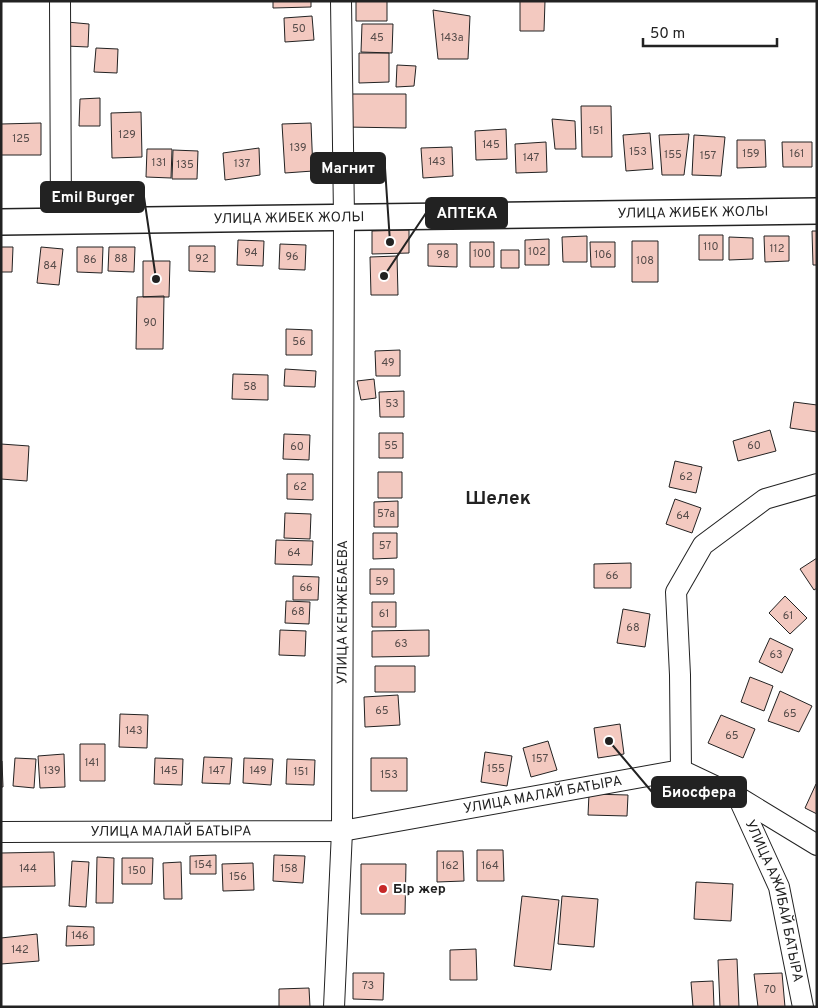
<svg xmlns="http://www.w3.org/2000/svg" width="818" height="1008" font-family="Overpass,sans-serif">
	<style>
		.building { fill: #f3c9c0; stroke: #222 }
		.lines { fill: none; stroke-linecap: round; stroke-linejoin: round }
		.minor-casing { stroke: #222; stroke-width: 22 }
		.major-casing { stroke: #222; stroke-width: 28 }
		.minor { stroke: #fff; stroke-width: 20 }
		.major { stroke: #fff; stroke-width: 25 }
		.poi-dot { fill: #c62828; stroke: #fff; stroke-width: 2 }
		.labels { text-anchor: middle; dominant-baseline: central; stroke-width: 4; stroke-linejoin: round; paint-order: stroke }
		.number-label { font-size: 11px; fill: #564c4a }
		.street-label { font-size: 14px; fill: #222; stroke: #fff }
		.poi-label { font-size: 14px; font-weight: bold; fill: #222; stroke: #fff; text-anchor: start }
		.district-label { font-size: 19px; font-weight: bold; fill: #222; stroke: #fff }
		.leader { fill: none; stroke: #222; stroke-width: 2 }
		.callout-dot { fill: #222; stroke: #fff; stroke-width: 2 }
		.callout { fill: #222; stroke: #222; stroke-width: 2 }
		.callout-label { font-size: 15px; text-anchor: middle; font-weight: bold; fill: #fff }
	</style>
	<rect width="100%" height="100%" fill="#fff"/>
	<path class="building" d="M273 1H311V7L273 8Z
		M356 1H387V21H356Z
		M520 1H545L544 31H520Z
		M433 10 470 16 468 59H438Z
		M312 16 314 40 285 42 284 18Z
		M67 22 89 24 88 47 66 46Z
		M362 24H393L392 53 361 52Z
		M96 48 118 49 117 73 94 72Z
		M359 53H389V82L359 83Z
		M397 65 416 66 414 86 396 87Z
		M346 94H406V128L346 127Z
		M100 98V126H79L80 99Z
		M581 106H611L612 157H582Z
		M141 112 142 157 112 158 111 113Z
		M552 119 575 121 576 149H555Z
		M41 123V155H1V124Z
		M311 123 313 171 285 173 282 124Z
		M506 129 507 159 476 160 475 131Z
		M650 133 653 169 626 171 623 135Z
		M689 134 684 175H662L659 135Z
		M694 135 725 137 721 176 692 175Z
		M737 140H765L766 167 737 168Z
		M546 142 547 172 516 173 515 144Z
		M782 142H812V167H783Z
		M452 147 453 176 423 178 421 148Z
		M259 148 260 175 225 180 223 153Z
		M147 149H172L171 178 146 177Z
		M173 150 198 151 197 179H172Z
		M409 230V253L372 254V231Z
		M812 231H817V265H813Z
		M699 235H723V260H699Z
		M587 236V262H563L562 237Z
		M764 236H789V261L765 262Z
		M729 237 753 238V259L729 260Z
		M549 239V265H525V240Z
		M238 240 264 241 263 266 237 265Z
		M632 241H658V282H632Z
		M470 242H494V267H470Z
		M590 242H615V267H591Z
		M280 244 306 245 305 270 279 269Z
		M428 244H457V267L428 266Z
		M189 246H215V272L189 271Z
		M1 247H13L12 272H1Z
		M41 247 63 249 59 285 37 283Z
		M77 247H103L102 273 77 272Z
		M109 247H135L134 272 108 271Z
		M501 250H519V268H501Z
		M397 256 398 295H371L370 257Z
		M143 261H170L169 297H143Z
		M164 296 163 349H136L137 297Z
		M286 329 312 330V355H286Z
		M400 350V376H376L375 351Z
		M285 369 316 371 315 387 284 386Z
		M233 374 268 375V400L232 399Z
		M374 379 376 398 361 400 357 381Z
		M404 391V417H380L379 392Z
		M794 402 817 405V432L790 428Z
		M770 430 776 451 738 461 733 441Z
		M379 433H403V458H379Z
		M284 434 310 435 309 460 283 459Z
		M1 444 29 446 27 481 1 479Z
		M675 461 702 467 696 493 669 487Z
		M378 472H402V498H378Z
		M287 474H313V500L287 499Z
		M675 499 701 508 692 533 666 524Z
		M398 501V527H374V502Z
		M285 513 311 514 310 539 284 538Z
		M373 533H397V558L373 559Z
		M276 540 313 541 312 565 275 564Z
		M817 558V588L814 590 800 569Z
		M631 563V588H594V564Z
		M370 569H394V594H370Z
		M293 576 319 577 318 600H293Z
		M785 596 807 618 790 634 769 613Z
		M286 601 310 602 309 624 285 623Z
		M372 602H396V627H372Z
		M623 609 650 614 645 647 617 643Z
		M280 630 306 631 305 656 279 655Z
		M429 630V656L372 657V631Z
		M770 638 793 649 782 673 759 662Z
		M375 666H415V692H375Z
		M750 677 773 686 764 711 741 702Z
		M780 691 812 706 799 732 768 721Z
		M398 695 400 725 365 727 364 697Z
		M120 714 148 715 147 748 119 747Z
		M721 715 755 729 743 758 708 743Z
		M620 724 624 754 598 758 594 728Z
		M548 741 557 770 531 777 523 748Z
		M80 744H105V781H80Z
		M485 752 512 756 507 786 481 782Z
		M64 754 65 787 40 788 38 756Z
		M204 757 232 758 230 784 202 783Z
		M15 758 36 759 34 788 13 786Z
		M155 758 183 759 182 785 154 784Z
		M244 758 273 759 271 785 243 783Z
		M371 758H407V791H371Z
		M287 759 315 760 314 785 286 784Z
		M1 761H2L3 787H1Z
		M816 784 817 785V814L805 808Z
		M589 794 628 795 627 816 588 815Z
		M477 850H503L504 881H477Z
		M437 851H463L464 881 437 882Z
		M54 852 55 886 1 887V853Z
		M216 855V874H190V856Z
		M274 855 305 856 303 883 273 881Z
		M97 857 114 858 113 903H96Z
		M122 858H153L152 884H122Z
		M72 861 89 862 86 907 69 906Z
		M181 862 182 899H164L163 863Z
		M253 863 254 890 223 891 222 864Z
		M361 864H406L405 914H361Z
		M696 882 733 884 731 921 694 919Z
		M522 896 559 900 551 970 514 966Z
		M562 896 598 899 594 947 558 944Z
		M67 926 94 927V945L66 946Z
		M37 934 39 961 1 964V938Z
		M476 949 477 980H450V950Z
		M737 959 739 1007H720L718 960Z
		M353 973H384L383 1000 353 999Z
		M782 973 785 1007H758L754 974Z
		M713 981 714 1007H693L691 982Z
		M309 988 310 1007H279V989Z"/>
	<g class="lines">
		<defs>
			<g id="minor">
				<path d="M60 1 61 221"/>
				<path d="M681 770 738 797 817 845"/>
				<path id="s1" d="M738 797 779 887 803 1007"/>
				<path id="s2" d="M1 832 342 831 681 770 680 675 676 592 703 545 765 499 817 484"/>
				<path id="s3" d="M334 1007 342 831 344 217 341 1"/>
			</g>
			<g id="major">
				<path id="s4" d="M1 222 817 211"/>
			</g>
		</defs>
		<use href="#minor" class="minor-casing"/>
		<use href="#major" class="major-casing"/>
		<use href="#minor" class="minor"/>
		<use href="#major" class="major"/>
	</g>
	<circle class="poi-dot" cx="383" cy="889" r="5"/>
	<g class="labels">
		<g class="number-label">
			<text x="299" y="29">50</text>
			<text x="377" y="38">45</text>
			<text x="452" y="38">143а</text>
			<text x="596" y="131">151</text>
			<text x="127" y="135">129</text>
			<text x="21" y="139">125</text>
			<text x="491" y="145">145</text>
			<text x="298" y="148">139</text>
			<text x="638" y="152">153</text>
			<text x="751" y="154">159</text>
			<text x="797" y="154">161</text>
			<text x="673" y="155">155</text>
			<text x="708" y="156">157</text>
			<text x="531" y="158">147</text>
			<text x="437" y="162">143</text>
			<text x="159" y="163">131</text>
			<text x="242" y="164">137</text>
			<text x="185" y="165">135</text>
			<text x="711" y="247">110</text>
			<text x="777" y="249">112</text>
			<text x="537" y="252">102</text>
			<text x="251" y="253">94</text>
			<text x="482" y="254">100</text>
			<text x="443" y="255">98</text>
			<text x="603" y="255">106</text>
			<text x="292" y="257">96</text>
			<text x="121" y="259">88</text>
			<text x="202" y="259">92</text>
			<text x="90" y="260">86</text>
			<text x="645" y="261">108</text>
			<text x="50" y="266">84</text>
			<text x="150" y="323">90</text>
			<text x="299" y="342">56</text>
			<text x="388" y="363">49</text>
			<text x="250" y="387">58</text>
			<text x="392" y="404">53</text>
			<text x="391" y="446">55</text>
			<text x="754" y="446">60</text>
			<text x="297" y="447">60</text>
			<text x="686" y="477">62</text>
			<text x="300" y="487">62</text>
			<text x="386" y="514">57а</text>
			<text x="683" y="516">64</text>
			<text x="385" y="546">57</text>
			<text x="294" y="553">64</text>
			<text x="612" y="576">66</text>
			<text x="382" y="582">59</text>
			<text x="306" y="588">66</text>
			<text x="298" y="612">68</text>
			<text x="384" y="614">61</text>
			<text x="788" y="616">61</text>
			<text x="633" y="628">68</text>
			<text x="401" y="644">63</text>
			<text x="776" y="655">63</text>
			<text x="382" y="711">65</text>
			<text x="790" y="714">65</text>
			<text x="134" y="731">143</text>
			<text x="732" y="736">65</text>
			<text x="540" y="759">157</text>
			<text x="92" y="763">141</text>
			<text x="496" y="769">155</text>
			<text x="52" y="771">139</text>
			<text x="169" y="771">145</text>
			<text x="217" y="771">147</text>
			<text x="258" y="771">149</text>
			<text x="301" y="772">151</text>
			<text x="389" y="775">153</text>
			<text x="203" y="865">154</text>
			<text x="450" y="866">162</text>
			<text x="490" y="866">164</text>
			<text x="28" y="869">144</text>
			<text x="289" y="869">158</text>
			<text x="137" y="871">150</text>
			<text x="238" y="877">156</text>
			<text x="80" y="936">146</text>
			<text x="20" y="950">142</text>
			<text x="368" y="986">73</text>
			<text x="770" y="990">70</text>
		</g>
		<g class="street-label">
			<text stroke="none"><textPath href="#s4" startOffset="692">УЛИЦА ЖИБЕК ЖОЛЫ</textPath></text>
			<text stroke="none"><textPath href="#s4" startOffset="288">УЛИЦА ЖИБЕК ЖОЛЫ</textPath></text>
			<text stroke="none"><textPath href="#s3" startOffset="395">УЛИЦА КЕНЖЕБАЕВА</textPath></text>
			<text stroke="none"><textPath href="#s2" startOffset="545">УЛИЦА МАЛАЙ БАТЫРА</textPath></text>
			<text stroke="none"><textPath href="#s2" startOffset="170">УЛИЦА МАЛАЙ БАТЫРА</textPath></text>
			<text stroke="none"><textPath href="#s1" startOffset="111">УЛИЦА АЖИБАЙ БАТЫРА</textPath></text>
		</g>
		<g class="poi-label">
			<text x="393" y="889">Бір жер</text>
		</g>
		<g class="district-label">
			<text x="498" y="499">Шелек</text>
		</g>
	</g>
	<path class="leader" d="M390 242L385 168M156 279L144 197M384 276L426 213M609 741L652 792"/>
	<g class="callout-dot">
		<circle cx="390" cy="242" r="5"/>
		<circle cx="156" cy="279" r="5"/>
		<circle cx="384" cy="276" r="5"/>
		<circle cx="609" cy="741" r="5"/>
	</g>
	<g class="callout">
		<rect x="311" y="153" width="74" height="30" rx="5"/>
		<rect x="41" y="182" width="103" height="30" rx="5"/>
		<rect x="426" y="198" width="81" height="30" rx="5"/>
		<rect x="652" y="777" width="94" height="30" rx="5"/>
	</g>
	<g class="callout-label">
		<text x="348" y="173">Магнит</text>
		<text x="93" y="202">Emil Burger</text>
		<text x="467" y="218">АПТЕКА</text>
		<text x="699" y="797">Биосфера</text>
	</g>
	<rect width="818" height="1008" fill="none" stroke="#222222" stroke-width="5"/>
	<path d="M643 38v8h134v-8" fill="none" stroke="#222222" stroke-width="2.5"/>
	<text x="650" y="38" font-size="15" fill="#222222" stroke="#ffffff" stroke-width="4" paint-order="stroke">50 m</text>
</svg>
